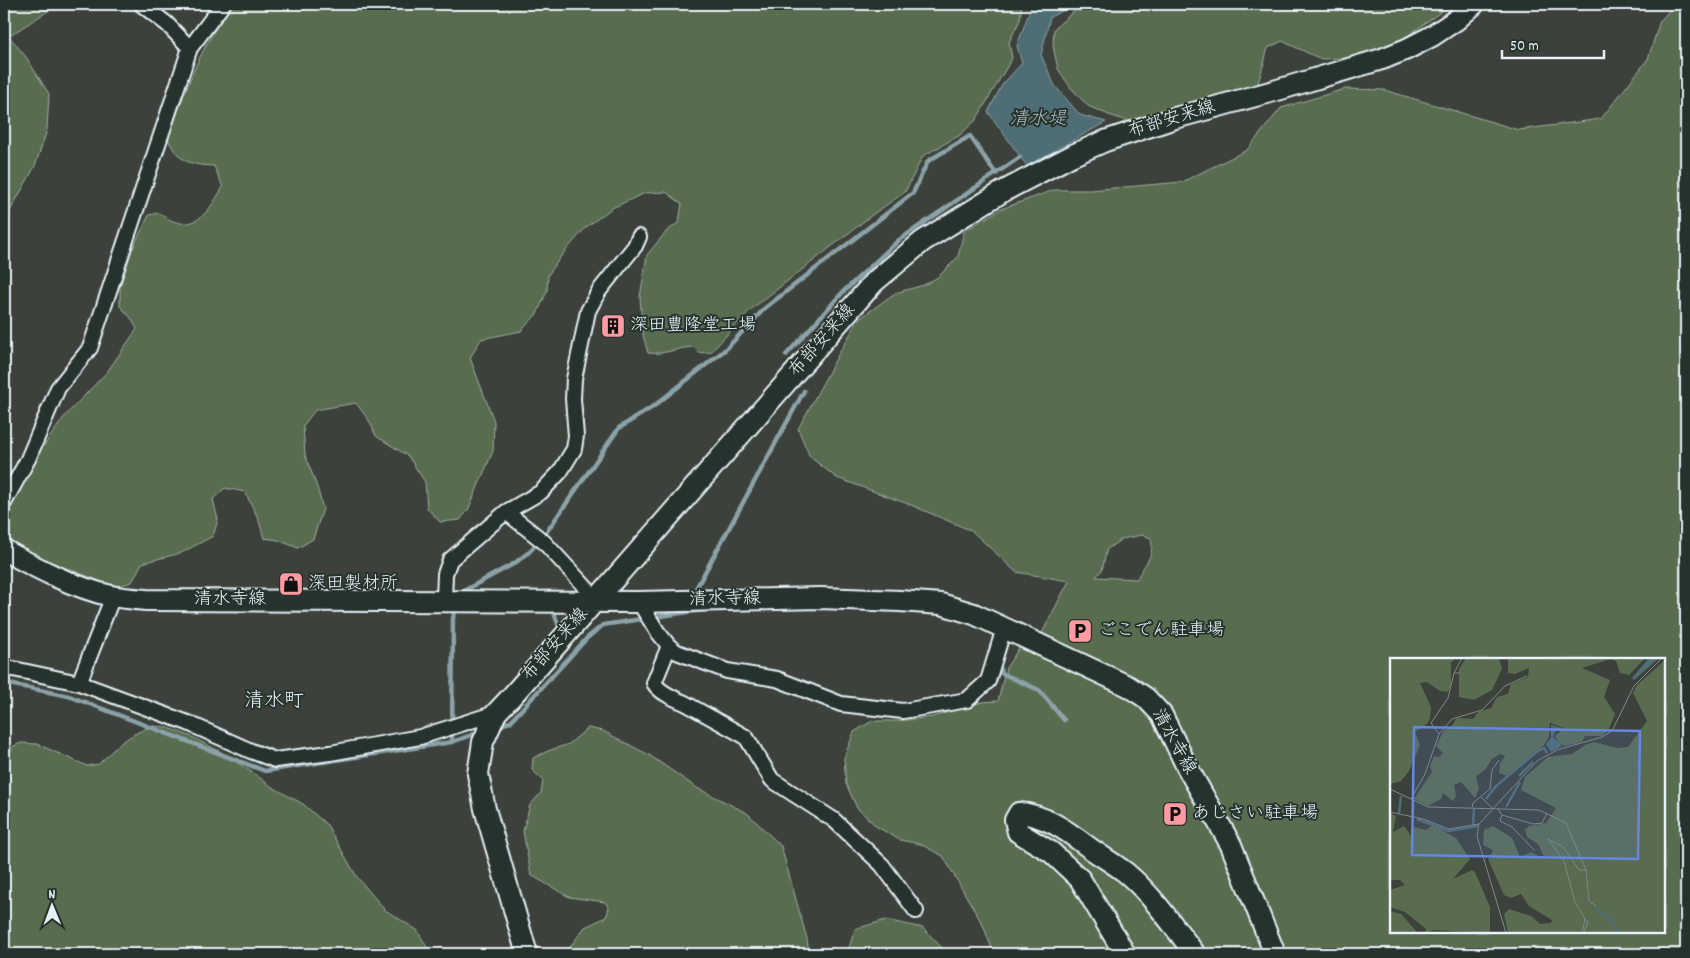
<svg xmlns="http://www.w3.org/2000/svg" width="1690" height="958" font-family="Dekko,'Klee One',sans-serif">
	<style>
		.green { fill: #596c50; stroke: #a0aea4; fill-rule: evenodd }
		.water { fill: #4f6d75; stroke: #8ca2a9 }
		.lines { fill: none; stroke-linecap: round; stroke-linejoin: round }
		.stream { stroke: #8ca2a9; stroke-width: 4.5 }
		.street-casing { stroke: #e8f1f8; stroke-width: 18 }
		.secondary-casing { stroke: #e8f1f8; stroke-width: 24 }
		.street { stroke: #26332d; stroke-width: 14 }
		.secondary { stroke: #26332d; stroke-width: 20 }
		.labels { text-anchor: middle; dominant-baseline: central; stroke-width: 4; stroke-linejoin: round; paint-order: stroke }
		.street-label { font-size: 18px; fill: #e8f1f8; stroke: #26332d }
		.poi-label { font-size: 18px; fill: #e8f1f8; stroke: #26332d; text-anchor: start }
		.water-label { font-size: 19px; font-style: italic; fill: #abbcc4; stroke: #26332d }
		.quarter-label { font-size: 20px; fill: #e8f1f8; stroke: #26332d }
		.inset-river { fill: none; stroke: #4f6d75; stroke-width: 2.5 }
		.inset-road { fill: none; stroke: #818887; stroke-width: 1 }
		.view { fill: #6487e3; fill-opacity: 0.15; stroke: #6487e3; stroke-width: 2.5 }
		.inset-edge { fill: none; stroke: #e8f1f8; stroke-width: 2.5 }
	</style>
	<rect width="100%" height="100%" fill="#3c423b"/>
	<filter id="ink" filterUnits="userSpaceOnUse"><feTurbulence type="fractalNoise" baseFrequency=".02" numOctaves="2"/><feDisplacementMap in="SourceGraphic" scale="10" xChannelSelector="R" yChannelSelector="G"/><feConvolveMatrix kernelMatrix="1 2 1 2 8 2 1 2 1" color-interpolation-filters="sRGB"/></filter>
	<g filter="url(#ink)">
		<path class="green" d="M4 4H59L9 36 26 57 49 94 47 130 35 166 4 222Z
			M235 4H1022L1020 20 1009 42 1012 58 976 120 960 135 923 156 905 192 872 215 749 311 711 352 699 353 693 347C676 348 664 355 648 353L643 335 640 297 647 255 666 232 679 222 682 204 666 192 645 193 612 208 585 228 562 255 548 275 547 291 537 314 521 331 481 339 470 358 494 421 493 451 468 510 460 520 440 522 427 508 425 482 408 456 376 436 370 422 356 403 315 410 303 426 305 455 317 487 323 509 313 539 298 548 278 540 264 538 258 518 245 492 225 488 213 499 218 520 213 536 181 553 142 563 132 582 115 587 26 552 5 538 4 519 38 454 65 416 107 372 137 329 131 318 120 306V287L132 250 149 215 159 213C192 237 207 215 223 187L214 166C191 165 178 162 168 139 184 95 202 38 235 4Z
			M1098 4H1450L1449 6 1403 39 1372 57 1321 59 1282 41 1268 48 1257 87 1131 122 1109 115 1088 106 1071 88 1058 69 1053 46 1054 29 1074 11Z
			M1675 4H1686V954H994L983 925 943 856 920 844 900 840 877 827 857 808 846 784 844 758 854 732 872 721H898L932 717 982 702 998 701 1006 668 1021 645 1039 639 1069 581 1016 572 972 531 911 505 837 478 810 457 798 429 838 355 859 319 895 293 924 285 938 277 958 257 964 231 1001 209 1054 190H1091L1182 182 1247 150 1281 108 1345 89 1384 90 1519 130 1601 119 1648 59 1660 21ZM1142 535 1151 538C1155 558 1144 563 1137 579L1096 577 1102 570 1107 549 1122 539ZM1391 659H1664V932H1391Z
			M153 726 166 727 192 737 223 753 253 773 272 787 303 804 327 825 357 877 385 910 417 930 431 954H4V818L8 817C10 805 7 795 7 784 7 772 9 759 12 747L21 743 37 744 87 766 99 764C116 746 129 734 153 726Z
			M588 728 603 731 649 755 697 788 747 813 781 846 807 939 809 954H567V951L585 927 606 917 609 908 605 902 569 897 531 875 523 831 530 805 541 793 543 780 532 770 533 758 548 751 569 744Z
			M886 920 923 928 948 954H847L855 929Z"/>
		<path class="water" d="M1032 4H1076L1050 17 1041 55 1055 86 1080 115 1106 122 1027 166 988 112 1002 85 1022 63 1017 46Z"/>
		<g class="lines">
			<path class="stream" d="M786 355 843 292 899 240 1020 157
				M458 594 515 563 529 552 543 537 619 428 654 406 726 349 765 308 913 193 928 161 970 136 996 174
				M693 594 804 391
				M549 610H553L558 624
				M681 613 704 610
				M999 663 1001 673 1039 690 1064 720
				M4 683 69 696 265 771 452 742 480 732
				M497 726 510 722 587 638 603 625 681 613 685 607
				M452 742 453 618 456 607"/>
			<defs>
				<path id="street" d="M141 4 167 24 190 48
					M4 503 28 459 58 388 90 348 190 48 223 4
					M506 512 544 542 590 592 594 601
					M444 600 445 574 450 560 506 512 541 492 560 472 574 449 576 436 573 399 574 379 588 311 599 291 635 246 639 237
					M639 602 657 631 669 646 654 683C660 693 675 699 685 703L746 737 772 780 834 820 882 865 916 911
					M669 646 677 652 727 671 777 679 841 704 903 711 967 700 988 681 1004 628
					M4 667 79 683 188 723 251 751 275 760 330 753 420 737 496 713
					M79 683 113 596"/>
				<path id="secondary" d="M4 550C38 569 73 587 111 596 122 598 134 599 146 600L639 602 820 598 900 601 941 604 974 614 1128 686 1146 698 1162 715 1187 767 1231 845 1275 954
					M527 954 485 809 478 774 483 742 496 713 512 696 874 282 923 241 1002 192 1073 155 1105 141 1175 118 1281 89 1382 59 1407 49 1432 36 1456 20 1474 4
					M1125 954 1080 879 1051 852 1018 832 1015 820 1019 813C1045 815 1066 830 1087 846 1099 855 1113 863 1125 872 1150 892 1175 928 1195 954"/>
			</defs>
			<use href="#street" class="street-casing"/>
			<use href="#secondary" class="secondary-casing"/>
			<use href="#street" class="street"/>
			<use href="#secondary" class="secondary"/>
		</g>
	</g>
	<defs>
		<symbol id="building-square" viewBox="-11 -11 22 22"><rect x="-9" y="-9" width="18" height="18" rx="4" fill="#ff9aa2" stroke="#26332d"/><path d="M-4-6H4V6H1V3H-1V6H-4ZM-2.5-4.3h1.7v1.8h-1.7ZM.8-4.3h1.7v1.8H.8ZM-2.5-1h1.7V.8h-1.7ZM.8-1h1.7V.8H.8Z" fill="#111"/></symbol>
		<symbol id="shop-square" viewBox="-11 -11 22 22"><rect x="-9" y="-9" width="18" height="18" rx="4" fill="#ff9aa2" stroke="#26332d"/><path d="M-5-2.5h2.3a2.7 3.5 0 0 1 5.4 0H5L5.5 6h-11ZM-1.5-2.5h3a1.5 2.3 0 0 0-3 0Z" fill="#111"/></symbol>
		<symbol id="parking-square" viewBox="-11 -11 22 22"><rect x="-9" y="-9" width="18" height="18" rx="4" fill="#ff9aa2" stroke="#26332d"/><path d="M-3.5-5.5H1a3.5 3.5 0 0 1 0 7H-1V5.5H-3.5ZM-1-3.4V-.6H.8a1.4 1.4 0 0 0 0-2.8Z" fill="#111"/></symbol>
	</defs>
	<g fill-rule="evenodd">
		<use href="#building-square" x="599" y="312" width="28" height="28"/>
		<use href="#shop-square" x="277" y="570" width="28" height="28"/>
		<use href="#parking-square" x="1066" y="617" width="28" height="28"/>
		<use href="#parking-square" x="1161" y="800" width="28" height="28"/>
	</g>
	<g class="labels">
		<g class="street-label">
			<text transform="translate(1172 120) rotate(-17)">布部安来線</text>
			<text transform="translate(823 341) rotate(-49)">布部安来線</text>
			<text x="230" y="600">清水寺線</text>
			<text transform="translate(725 600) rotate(-1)">清水寺線</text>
			<text transform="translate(556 645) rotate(-49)">布部安来線</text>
			<text transform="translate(1173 742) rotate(61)">清水寺線</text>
		</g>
		<g class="poi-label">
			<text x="630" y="326">深田豊隆堂工場</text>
			<text x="308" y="584">深田製材所</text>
			<text x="1098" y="631">ごこでん駐車場</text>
			<text x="1192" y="814">あじさい駐車場</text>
		</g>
		<g class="water-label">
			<text x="1038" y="120">清水堤</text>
		</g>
		<g class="quarter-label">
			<text x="274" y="702">清水町</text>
		</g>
	</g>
	<g transform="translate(1390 658)">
		<rect width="275" height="275" fill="#3c423b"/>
		<path d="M0 0H67L61 4V27L58 34 50 33 37 24 30 25 41 49 40 60 37 66 25 74 30 87 19 113 11 123 0 126ZM76 0H109L112 11 102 32 84 42 69 39V11ZM118 0H255L239 17 230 15 226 3 220 1 192 10 220 22 214 39 225 56 218 73 212 78H195L192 84 175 88 169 86 165 78 174 70 160 65 159 79 154 87 118 118 109 115 110 105 115 98 110 96 102 101 95 112 86 118 89 131 85 140 71 124 64 127 66 138 63 143 53 135 51 141 38 148 24 141 42 114 40 108 44 98 49 99 53 95 46 88 54 72 61 69 67 60 83 61 88 54 101 50 107 39 118 36 121 26 138 19 139 10 125 16 118 15ZM275 2V275H118L114 256 119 251 141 258 150 266 161 265 162 262 139 248 131 236 121 240 114 237 98 201 103 192 93 187 94 172 103 168 122 180 130 199 141 194 155 201 148 186 137 179 135 172 139 168 156 165 166 150 131 132 135 119 158 99 182 96 195 87 204 84 227 90 238 89 257 63 243 35 247 27ZM0 155 6 158 3 174 14 168 22 179 24 169 36 172 43 167 66 180 80 201 63 221 82 212 85 214 100 249V275L44 272 35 275 36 271 15 254 0 249V232L15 227 10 222H0ZM0 253 11 256 28 275H0Z" fill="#596c50"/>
		<path d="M259 0H269L244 22 242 20ZM161 67 172 70 165 74 163 79 172 88 161 94 156 86 161 80Z" fill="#4f6d75"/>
		<path class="inset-river" d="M129 118 143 104M96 141 106 128 148 93 154 90 157 95M116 149 130 124M9 156 11 138M27 161 58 173 88 168M83 167 84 151M206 250 221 262 228 275"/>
		<path class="inset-road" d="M64 15 72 0M49 76 41 65 58 40 64 15H70M0 131 38 149 149 152 176 165 196 212H189L173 189 158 181 174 203 185 244 195 261 192 275M91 139 102 150M21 141 35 116 49 76 62 61 92 52 115 28 137 18M82 150 83 145 100 131 102 112 109 102M108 151 112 157 110 163 122 169 145 193M0 154 33 161 59 171 89 166M112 157 143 166 152 165 157 155M196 211 199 243 206 248M194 274 198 264 195 261M116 275 87 178 89 166 147 103 167 92 212 79 222 73 244 28 272 0"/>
		<path class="view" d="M24 69 250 73 248 201 22 197Z"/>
		<rect width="275" height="275" class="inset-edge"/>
	</g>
	<rect width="1690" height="958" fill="none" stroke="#26332d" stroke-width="20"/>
	<rect x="10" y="10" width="1670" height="938" fill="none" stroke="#e8f1f8" stroke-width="2" filter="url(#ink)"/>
	<g transform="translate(52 906) rotate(359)" stroke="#26332d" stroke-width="4" paint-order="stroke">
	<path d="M0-4L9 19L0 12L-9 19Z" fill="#e8f1f8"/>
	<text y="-8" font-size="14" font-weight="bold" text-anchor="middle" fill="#e8f1f8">N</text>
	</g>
	<path d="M1502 50v8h102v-8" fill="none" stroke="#e8f1f8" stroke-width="2.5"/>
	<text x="1510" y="50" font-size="15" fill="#e8f1f8" stroke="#26332d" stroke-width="4" paint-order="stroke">50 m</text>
</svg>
